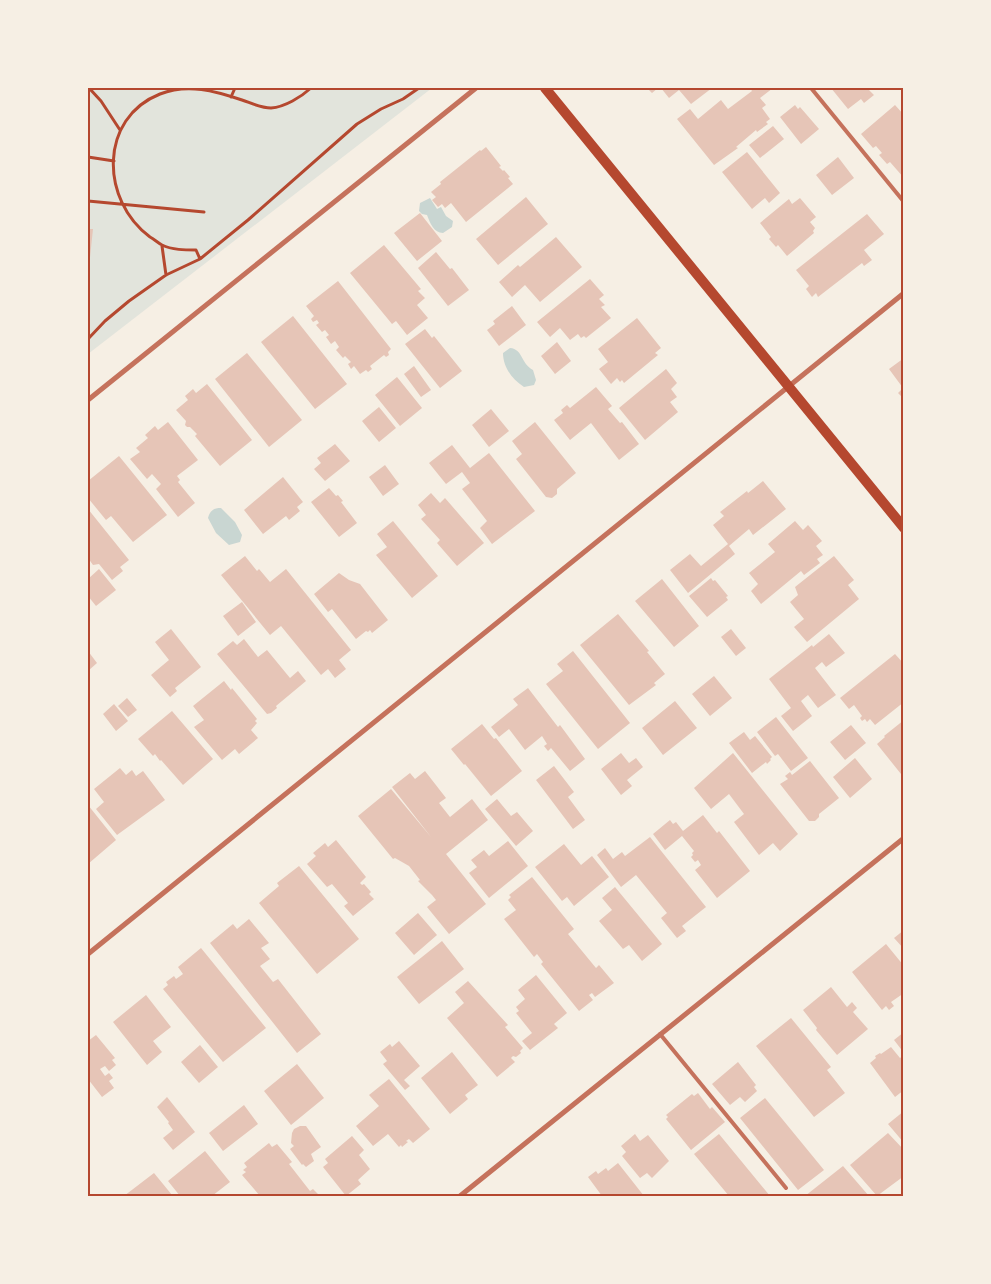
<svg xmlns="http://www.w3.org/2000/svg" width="991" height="1284" font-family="Inter,sans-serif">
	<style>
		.green { fill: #e2e4dc }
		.water { fill: #c9d6d2 }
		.building { fill: #e6c5b7 }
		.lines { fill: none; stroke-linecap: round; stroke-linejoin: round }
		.path { stroke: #b5482f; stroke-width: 3 }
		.service { stroke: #c5725c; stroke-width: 4 }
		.minor { stroke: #c5725c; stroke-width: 5 }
		.secondary { stroke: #b5482f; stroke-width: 10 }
		.neatline { fill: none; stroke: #b5482f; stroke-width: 2 }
	</style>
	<rect width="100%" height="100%" fill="#f6efe4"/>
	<path class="green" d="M88 88H432L88 354Z"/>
	<path class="water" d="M430 198 437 209 441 207 446 216 453 221 452 227 443 233C434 233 430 223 427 215L422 214 419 211 420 203Z
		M510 348C523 349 521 364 533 370L536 380 534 385 524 387C512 379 503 367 503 353Z
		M221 508 235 522 242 535 240 542 229 545 216 533 208 518C210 511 213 508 221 508Z"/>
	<path class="building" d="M647 88H658L652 93Z
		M661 88H712L691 104 679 90 669 98Z
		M750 88H773L760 98 766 105 762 108 770 119 766 122 768 124 757 132 756 130 736 147 738 148 714 165 677 119 690 109 698 119 721 100 728 109 752 91Z
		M831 88H867L874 95 864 103 861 99 848 109Z
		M795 105 798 109 800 107 819 129 801 144 780 117Z
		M895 105 904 115V178L890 162 887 164 879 155 882 153 876 146 873 148 861 134Z
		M773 126 784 139 760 158 749 145Z
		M486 147 501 166 499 167 503 171 504 170 510 177 508 178 513 184 466 222 451 203 445 208 442 204 438 207 432 200 436 197 431 192 441 184 440 182 480 150 481 151Z
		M747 152 780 193 769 203 765 198 752 209 722 172Z
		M838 157 854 178 832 195 816 175Z
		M526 197 548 224 498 265 476 239Z
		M800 198 816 217 810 222 815 228 813 231 814 233 787 256 778 245 776 247 769 239 771 237 760 223 789 199 792 204Z
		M420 213 442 241 417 261 394 233Z
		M867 214 884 234 864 250 872 260 864 266 862 263 818 297 816 293 812 297 806 289 809 286 796 270Z
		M88 229H93L89 267H88Z
		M556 237 582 267 540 302 525 285 512 297 499 282 518 265 520 267Z
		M384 245 421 289 418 291 425 298 417 305 428 318 407 335 396 321 392 324 350 273Z
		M436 252 450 269 452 268 469 290 448 306 418 268Z
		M590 279 604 295 599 299 605 305 601 307 611 318 586 338 584 336 581 338 578 334 570 340 560 328 550 337 537 322Z
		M338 281 391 349 388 352 389 355 386 357 384 355 370 366 372 369 368 372 366 370 360 374 354 366 351 369 348 364 351 362 345 356 343 358 336 350 339 347 335 341 331 344 326 337 329 335 325 330 322 332 316 325 319 323 317 320 313 322 311 319 314 316 306 306Z
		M512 306 526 325 499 346 487 330 495 324 493 321Z
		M293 316 347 384 315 409 261 342Z
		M637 318 661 348 655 353 658 355 624 383 622 380 620 382 617 378 611 384 599 369 608 362 598 349Z
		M425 329 432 338 434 336 462 371 440 388 405 344Z
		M557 342 571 361 555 374 541 356Z
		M247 353 302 420 269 447 215 379Z
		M904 358V399L898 393 903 388 889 369Z
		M414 366 431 390 421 397 404 374Z
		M666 369 677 383 671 389 677 397 670 402 678 412 645 440 619 408Z
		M397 377 422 408 400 426 375 395Z
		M207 384 252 440 220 466 195 436 197 434 190 427H187L185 425 186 421 176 410 188 400 185 396 193 389 196 393Z
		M596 387 612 406 608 409 620 423 622 422 639 444 619 460 591 423 570 440 554 420 563 413 561 410 567 405 570 408Z
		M379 407 396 428 379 442 362 421Z
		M491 409 509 431 489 447 472 425Z
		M168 422 198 460 177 476 180 480 178 482 195 503 178 517 156 489 161 484 152 474 147 479 130 459 140 452 136 448 148 438 145 435 155 426 158 430Z
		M535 422 576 473 557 489V494L552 498 546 497 516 459 522 454 512 441Z
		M335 444 350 461 325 481 314 469 321 463 317 458Z
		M452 445 470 468 489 453 535 511 492 544 480 528 487 521 462 489 470 483 462 472 446 484 429 463Z
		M119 456 167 515 133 542 111 516 106 520 88 498V481Z
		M385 465 399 484 383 496 369 477Z
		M283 477 303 502 297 507 300 511 289 520 286 516 263 534 244 510Z
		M763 481 786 509 753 535 749 529 729 546 735 554 688 593 670 570 690 554 701 566 728 544 713 525 724 516 720 512 747 491 748 493Z
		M329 488 336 496 338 495 343 501 341 502 357 523 339 537 311 502Z
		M431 493 440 503 445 498 484 543 457 566 437 543 440 540 421 519 426 515 418 505Z
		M88 509 129 560 120 567 123 571 112 580 99 564 93 565 88 558Z
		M393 521 438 576 412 598 376 555 387 547 377 534Z
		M795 521 803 530 808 525 822 541 816 546 823 555 817 559 820 563 804 575 801 571 761 604 751 591 758 584 749 573 775 552 768 544Z
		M245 556 257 571 259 569 270 582 286 569 351 650 339 660 346 669 335 678 328 669 321 675 281 626 270 635 221 575Z
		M834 556 854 580 848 585 859 599 807 642 794 627 804 619 790 602 798 595 795 587Z
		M99 569 116 590 96 606 88 596V579Z
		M339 573 349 580 360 584 388 620 372 633 370 630 368 632 366 631 356 639 332 609 328 612 314 594Z
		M711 578 713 581 715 580 728 596 726 597 728 600 707 617 689 596Z
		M662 579 699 626 674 647 635 601Z
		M242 602 256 622 238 636 223 616Z
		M618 614 649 651 647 652 665 674 654 683 656 685 629 705 580 645Z
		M171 629 201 667 175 688 177 691 170 697 151 675 169 660 155 642Z
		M731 629 746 648 736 656 721 637Z
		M829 634 845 653 826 667 822 662 815 668 836 695 818 708 808 695 801 701 812 716 793 731 781 716 791 708 769 679 812 645 813 647Z
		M244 639 258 657 267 650 290 678 298 671 306 681 276 706 277 708 271 713 267 714 217 654 233 641 237 645Z
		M88 651 97 663 88 671Z
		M573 651 630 723 598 749 546 684 563 671 557 664Z
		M895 654 904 664V702L875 725 870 719 867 722 865 719 862 721 860 718 862 716 854 705 849 709 840 698Z
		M714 676 732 698 710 716 692 694Z
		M224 681 231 690 232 688 257 719 255 721 257 723 251 730 258 738 239 754 235 749 222 760 194 727 204 720 193 706Z
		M528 688 558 727 560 725 585 759 570 771 551 748 548 751 544 746 547 744 542 736 525 750 509 729 499 737 491 727 518 705 513 699Z
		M127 698 137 710 128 717 118 706Z
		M675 701 697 728 663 755 642 728Z
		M114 704 128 721 116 731 103 714Z
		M172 711 213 759 183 785 161 760 160 761 155 754 153 756 138 739Z
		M776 717 808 758 791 771 778 754 775 756 757 732Z
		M904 720V772L901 774 877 744 885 737 884 736Z
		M482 724 494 739 496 738 522 771 491 796 465 764 464 765 451 749Z
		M851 725 866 743 845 760 830 742Z
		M744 732 750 740 755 736 772 757 770 759 771 760 767 764 766 762 752 773 729 743Z
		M621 753 629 763 636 758 643 767 627 780 632 786 621 795 601 769Z
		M733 753 798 834 780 851 773 843 759 855 734 822 744 814 729 794 711 809 694 788Z
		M855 758 872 779 850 798 833 777Z
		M810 761 839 798 819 814V817L815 821H809L780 784 788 779 785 776 790 772 792 775Z
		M554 766 574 792 568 797 585 820 573 829 536 780Z
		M120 768 126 775 132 770 136 776 143 771 165 800 117 835 96 809 104 802 94 789Z
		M425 771 446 798 439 803 450 817 472 799 488 820 446 854 486 904 449 934 427 907 436 900 432 895 418 881 420 880 409 866 395 858 393 859 358 816 391 789 431 837 392 787 410 773 415 779Z
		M497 799 511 816 517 812 533 831 516 846 485 809Z
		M88 805 116 840 88 864Z
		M703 815 717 833 719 831 750 871 717 898 695 870 701 865 698 860 695 862 691 857 693 855 692 853 694 851 682 836 665 850 653 834 670 820 673 824 676 822 683 831Z
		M650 837 706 907 682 926 686 931 677 938 661 918 667 913 636 875 621 887 597 855 605 848 613 859 622 852 625 856Z
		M336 840 366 877 360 883 362 885 364 884 371 892 369 894 374 899 353 916 344 906 348 903 332 884 327 887 307 864 316 856 313 853 325 843 328 847Z
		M508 841 528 866 489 898 469 873 477 867 471 860 484 850 489 856Z
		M564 844 581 865 592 856 609 877 574 906 567 897 562 901 535 867Z
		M299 866 359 939 317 974 259 903 279 886 277 883Z
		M532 877 574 929 568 934 596 968 599 965 614 983 595 997 592 993 589 995 593 1000 579 1011 541 964 543 962 537 954 534 957 504 919 516 910 508 900 511 897 509 895Z
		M615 887 662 944 642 961 629 945 623 949 599 921 612 910 602 898Z
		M418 913 437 935 414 955 395 933Z
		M249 919 269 943 261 948 270 959 260 966 273 982 278 979 321 1034 297 1053 210 943 233 924 237 929Z
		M904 930V949L894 938Z
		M442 941 464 969 419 1004 397 977Z
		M886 944 904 966V993L891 1002 894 1006 889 1010 886 1006 882 1010 852 972Z
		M201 948 266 1028 223 1062 163 989 168 985 166 982 174 976 176 979 183 974 178 967Z
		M536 975 567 1013 554 1024 558 1028 530 1050 522 1041 532 1033 516 1013 519 1011 516 1007 525 999 518 990Z
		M468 981 508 1025 505 1027 523 1048 520 1051 521 1053 516 1057 513 1056 511 1058 515 1062 497 1077 447 1018 464 1003 455 992Z
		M831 987 847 1007 852 1002 857 1008 853 1012 868 1029 837 1055 816 1030 817 1028 803 1010Z
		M146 995 171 1027 153 1041 162 1052 147 1065 113 1022Z
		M791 1018 831 1067 827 1070 845 1093 814 1117 756 1046Z
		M904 1032V1053L894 1040Z
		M96 1035 115 1058 112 1060 116 1065 109 1071 105 1066 100 1069 105 1076 109 1073 113 1078 109 1081 114 1088 102 1097 88 1079V1041Z
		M399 1041 420 1066 404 1080 410 1086 405 1090 383 1064 387 1061 380 1052 390 1044 392 1047Z
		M200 1045 218 1067 199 1083 181 1062Z
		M891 1047 900 1058 904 1055V1074L901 1076 904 1080V1090L895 1097 870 1063 876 1058 875 1056 880 1053 881 1054Z
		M452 1052 478 1085 465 1095 468 1099 450 1114 421 1078Z
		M738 1062 756 1085 754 1087 757 1091 745 1102 740 1097 730 1105 712 1084Z
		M297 1064 324 1098 291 1125 264 1091Z
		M389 1079 430 1129 413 1143 409 1139 406 1141 408 1142 402 1147 401 1145 399 1147 388 1134 373 1146 356 1126 379 1106 369 1095Z
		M698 1093 710 1109 712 1107 725 1122 691 1150 666 1119 668 1117 666 1115 692 1094 694 1096Z
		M167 1097 195 1132 173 1150 163 1138 173 1130 168 1123 169 1122 157 1107Z
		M765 1098 824 1170 798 1190 740 1118Z
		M244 1105 258 1124 223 1151 209 1133Z
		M904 1111V1143L888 1124Z
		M300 1126H306L321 1147 311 1154 314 1161 306 1167 303 1164 302 1165 290 1149 294 1146 291 1143 292 1133 294 1129Z
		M888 1133 904 1150V1176L877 1196 850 1165Z
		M635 1134 640 1141 648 1135 669 1161 652 1178 647 1173 640 1178 622 1156 626 1152 621 1146Z
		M719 1134 770 1196H729L694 1154Z
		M352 1136 364 1150 359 1155 370 1169 358 1180 361 1184 346 1196 323 1167 328 1163 325 1159Z
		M269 1143 272 1147 277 1144 292 1162 289 1164 310 1191 313 1189 320 1196H260L242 1175 246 1172 243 1170 247 1167 244 1163Z
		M205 1151 230 1182 212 1196H180L168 1181Z
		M618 1163 644 1196H602L588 1177 596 1171 598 1174 606 1168 608 1171Z
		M843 1166 869 1196H805Z
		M154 1173 172 1195 170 1196H124Z"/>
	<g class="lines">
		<path class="path" d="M89 88 101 101 120 130
			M231 97 235 88
			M88 157 114 161
			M88 201 204 212
			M162 246 166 275
			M200 259 196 250C185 250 172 250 162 245 158 243 154 239 150 237 100 200 99 118 160 94 188 83 215 91 242 100 251 103 261 108 271 108 285 107 301 97 311 88
			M88 339 105 321 129 301 166 275 200 259 248 220 357 124 381 109 403 99 419 88"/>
		<path class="service" d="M811 88 904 202
			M660 1034 786 1188"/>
		<path class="minor" d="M88 400 476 88
			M88 954 904 293
			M460 1196 904 838"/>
		<path class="secondary" d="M545 88 904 528"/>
	</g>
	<rect width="991" height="1284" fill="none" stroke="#f6efe4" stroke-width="178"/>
	<rect x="89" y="89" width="813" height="1106" class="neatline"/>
</svg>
